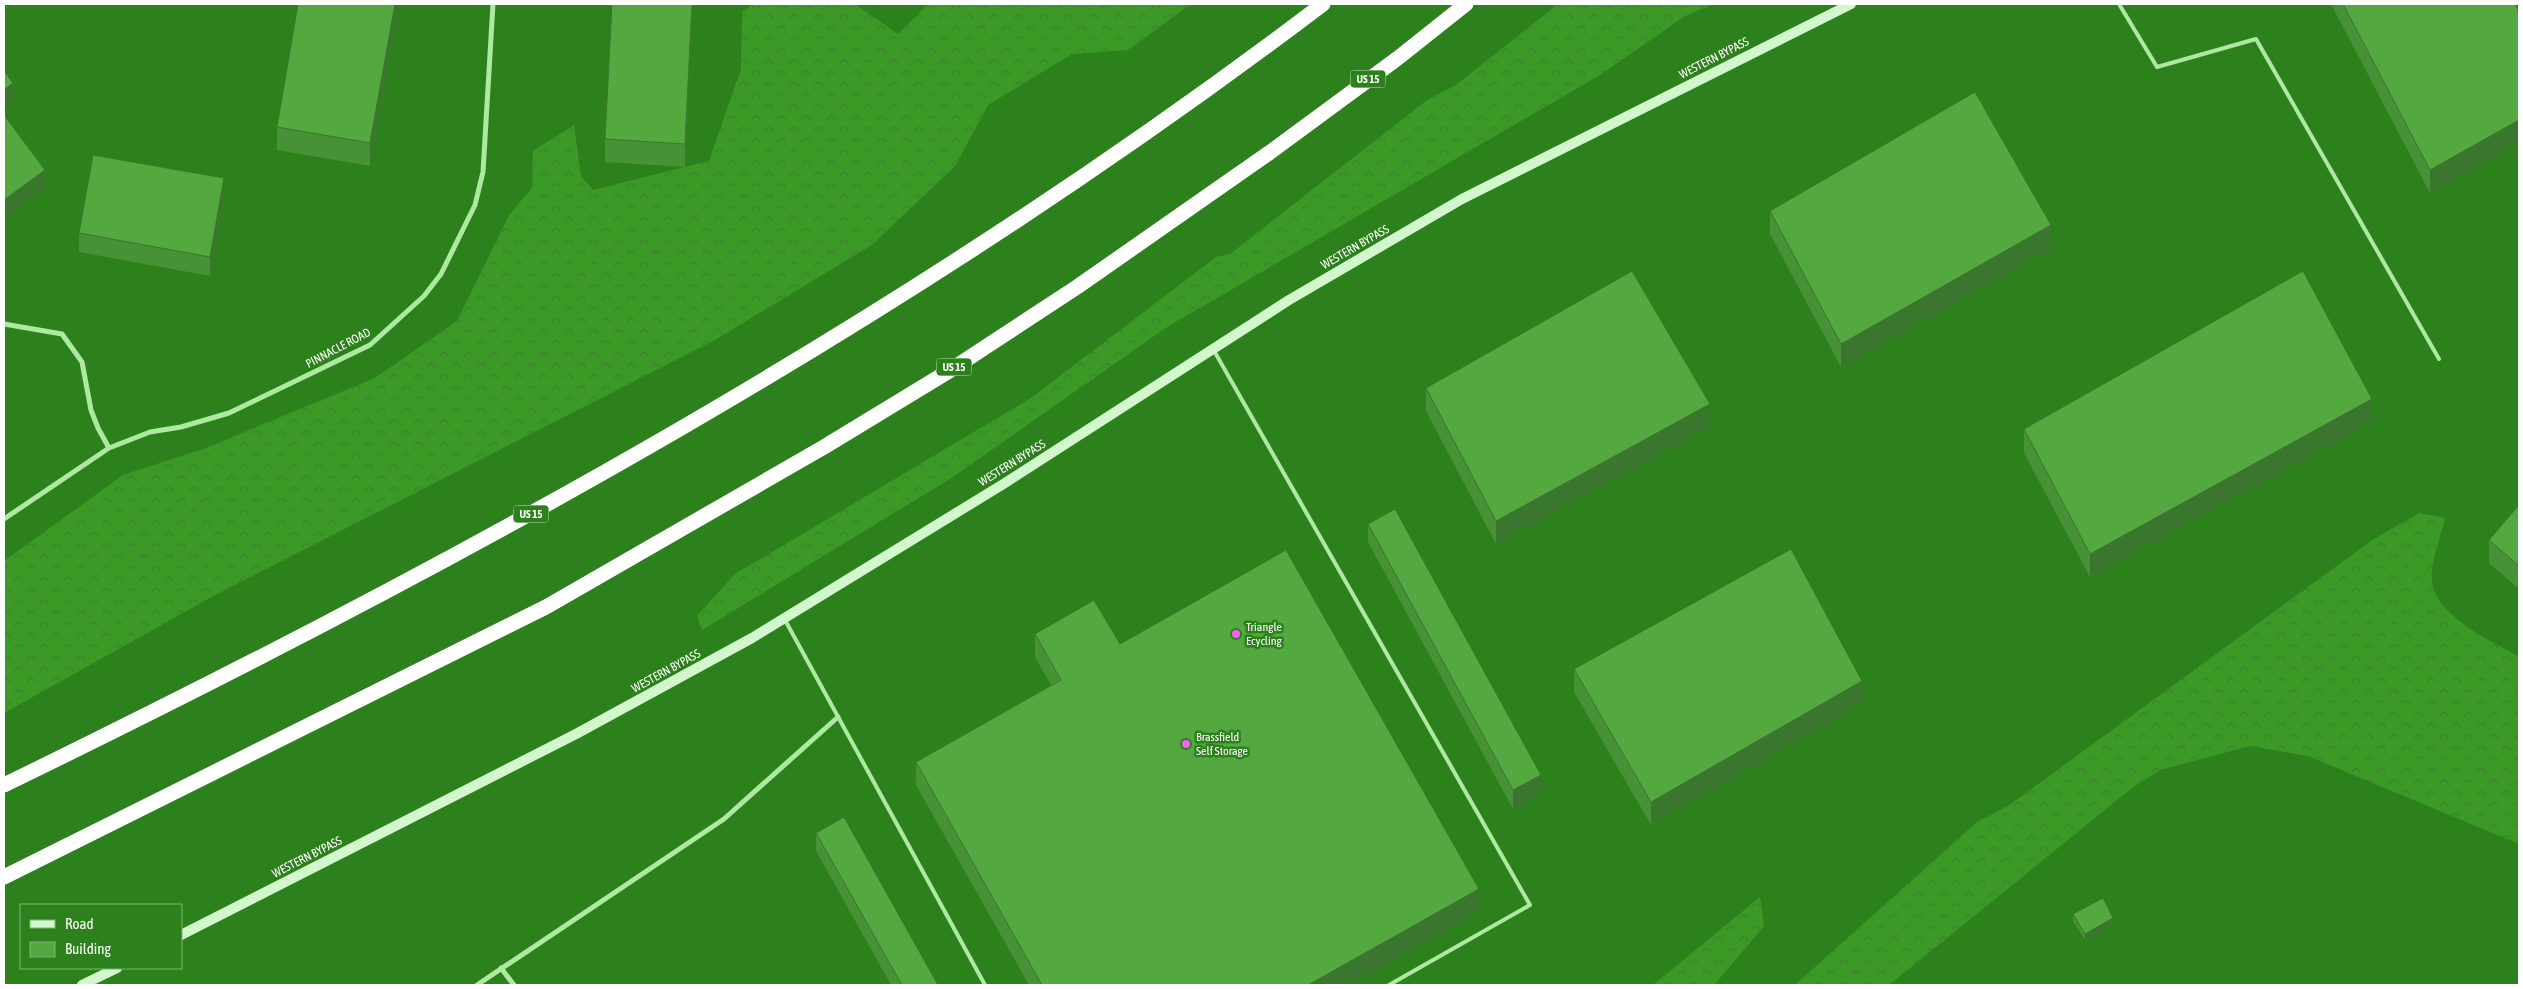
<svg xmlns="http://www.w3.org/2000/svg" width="2523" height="989" font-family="'Asap Condensed',sans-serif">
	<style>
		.forest { fill: url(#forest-crowns) }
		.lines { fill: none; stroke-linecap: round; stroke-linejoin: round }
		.lane { stroke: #aee9a1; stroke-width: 4 }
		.street { stroke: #aee9a1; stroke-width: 5 }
		.secondary { stroke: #d3f7cc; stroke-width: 10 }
		.highway { stroke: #fff; stroke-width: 15 }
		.wall { fill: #479137 }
		.shaded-wall { fill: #3a762d }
		.building { fill: #53a940; stroke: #3a762d }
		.poi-dot { fill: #f75ffa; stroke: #2d811c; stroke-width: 2 }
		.labels { text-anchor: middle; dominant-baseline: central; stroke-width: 5; stroke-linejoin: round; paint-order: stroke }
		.shield { fill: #2d811c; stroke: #c0d9bb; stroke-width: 1 }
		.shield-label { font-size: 11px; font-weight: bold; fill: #fff }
		.street-label { font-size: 12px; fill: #fff; stroke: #2d811c }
		.poi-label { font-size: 12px; fill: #fff; stroke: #2d811c; text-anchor: start }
	</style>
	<defs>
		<pattern id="forest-crowns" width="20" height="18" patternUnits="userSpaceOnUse" patternTransform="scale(1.25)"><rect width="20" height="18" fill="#3b9926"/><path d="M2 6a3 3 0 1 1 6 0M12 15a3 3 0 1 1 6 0" fill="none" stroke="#417e33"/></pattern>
	</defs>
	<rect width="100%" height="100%" fill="#2d811c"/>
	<path class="forest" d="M753 4H855L898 34 928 4H1191L1128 50 1072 54 988 105 955 166 872 245 715 340 217 594 4 713V561L123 475 206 448 375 378 457 321 509 215 532 188 533 151 574 125 581 176 593 190 709 161 741 69 742 12Z
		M1558 4H1714L1685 16 1600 75 1167 327 953 477 702 630 697 616 735 574 1031 398 1216 257 1230 254 1427 100 1456 85Z
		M2419 513 2445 518C2441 535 2434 553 2432 570 2426 613 2489 639 2519 657V844L2308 756 2250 746 2160 770 2132 788 1889 985H1795L1977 822 2008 806 2371 541Z
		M1760 897 1764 926 1714 985H1653Z"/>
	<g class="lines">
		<path class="lane" d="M2119 4 2157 67 2256 39 2439 359
			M1213 349 1530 905 1389 985
			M785 620 985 985"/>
		<path class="street" d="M4 324 62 334 82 362 91 410 98 428 109 448
			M4 519 109 448 150 432 181 427 229 413 370 345 424 296 441 274 475 205 483 172 493 4
			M501 968 514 985
			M477 985 724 819 838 717"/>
		<path class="secondary" d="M181 935 576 734 752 638 1005 483 1289 300 1462 199 1851 4
			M82 985 117 968"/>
		<path class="highway" d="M4 785C465 561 914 315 1323 4
			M4 877 546 607 824 447 949 371 1077 287 1269 153 1398 58 1466 4"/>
	</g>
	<path class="wall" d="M298 4H399L370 166 277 150V127Z
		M612 4H693L685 167 605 162V139Z
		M2331 4H2515L2519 12V143L2430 193Z
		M224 197 210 276 79 252V233Z
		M1770 211 2051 249 1841 367 1770 234Z
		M1426 388 1710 427 1496 544 1426 411Z
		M2372 422 2090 577 2024 453V429Z
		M2519 505V589L2489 563V540Z
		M1368 524 1541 794 1513 809 1368 542Z
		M1035 634 1120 644 1479 912 1349 985H1029L916 785V762L1051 685 1035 657Z
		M1574 669 1862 704 1651 825 1574 692Z
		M816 833 938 985H891L816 851Z
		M2073 914 2113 925 2085 940 2073 921Z"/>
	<path class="shaded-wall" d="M395 4H399L370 166V143Z
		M692 4H693L685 167V144Z
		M13 83V101L4 109V90Z
		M2519 120V143L2430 193V170Z
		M45 170V188L4 219V200Z
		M224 178V197L210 276V257Z
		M2051 225V249L1841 367V344Z
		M2372 399V422L2090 577V554Z
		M1710 404V427L1496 544V521Z
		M1862 681V704L1651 825V802Z
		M1541 775V794L1513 809V790Z
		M1479 889V912L1349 985H1308Z
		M2113 918V925L2085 940V934Z"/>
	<path class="building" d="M298 4H395L370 143 277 127Z
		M612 4H692L685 144 605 139Z
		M2343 4H2515L2519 12V120L2430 170Z
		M4 71 13 83 4 90Z
		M1975 92 2051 225 1841 344 1770 211Z
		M4 115 45 170 4 200Z
		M93 155 224 178 210 257 79 233Z
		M1632 271 1710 404 1496 521 1426 388Z
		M2303 271 2372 399 2090 554 2024 429Z
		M2519 505V566L2489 540Z
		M1395 509 1541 775 1513 790 1368 524Z
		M1791 549 1862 681 1651 802 1574 669Z
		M1286 550 1479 889 1308 985H1042L916 762 1061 680 1035 634 1094 600 1120 644Z
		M844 817 938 985H902L816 833Z
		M2103 898 2113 918 2085 934 2073 914Z"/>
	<g class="poi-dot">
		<circle cx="1236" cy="634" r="5"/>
		<circle cx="1186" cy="744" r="5"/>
	</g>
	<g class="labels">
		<g class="shield">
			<rect x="1350.5" y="70.5" width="35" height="17" rx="4"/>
			<rect x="936.5" y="358.5" width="35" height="17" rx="4"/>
			<rect x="513.5" y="505.5" width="35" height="17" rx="4"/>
		</g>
		<g class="shield-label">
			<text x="1368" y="79">US 15</text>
			<text x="954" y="367">US 15</text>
			<text x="531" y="514">US 15</text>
		</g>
		<g class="street-label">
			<text transform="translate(1714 58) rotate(-27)">WESTERN BYPASS</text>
			<text transform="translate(1355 247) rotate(-30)">WESTERN BYPASS</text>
			<text transform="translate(338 348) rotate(-28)">PINNACLE ROAD</text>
			<text transform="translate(1012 463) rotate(-32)">WESTERN BYPASS</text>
			<text transform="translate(666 671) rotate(-29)">WESTERN BYPASS</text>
			<text transform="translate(307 857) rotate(-27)">WESTERN BYPASS</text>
		</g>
		<g class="poi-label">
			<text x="1246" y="627">Triangle<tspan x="1246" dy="14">Ecycling</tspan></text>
			<text x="1196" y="737">Brassfield<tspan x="1196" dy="14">Self Storage</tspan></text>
		</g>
	</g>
	<rect width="2523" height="989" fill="none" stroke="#ffffff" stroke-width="10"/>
	<rect x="20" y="904" width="162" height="65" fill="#2d811c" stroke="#81b377"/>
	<rect x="30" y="920" width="25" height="8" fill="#d3f7cc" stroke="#81b377"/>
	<text x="65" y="929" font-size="15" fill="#ffffff">Road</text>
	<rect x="30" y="942" width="25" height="15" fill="#53a940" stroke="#81b377"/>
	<text x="65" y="954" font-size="15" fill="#ffffff">Building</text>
</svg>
